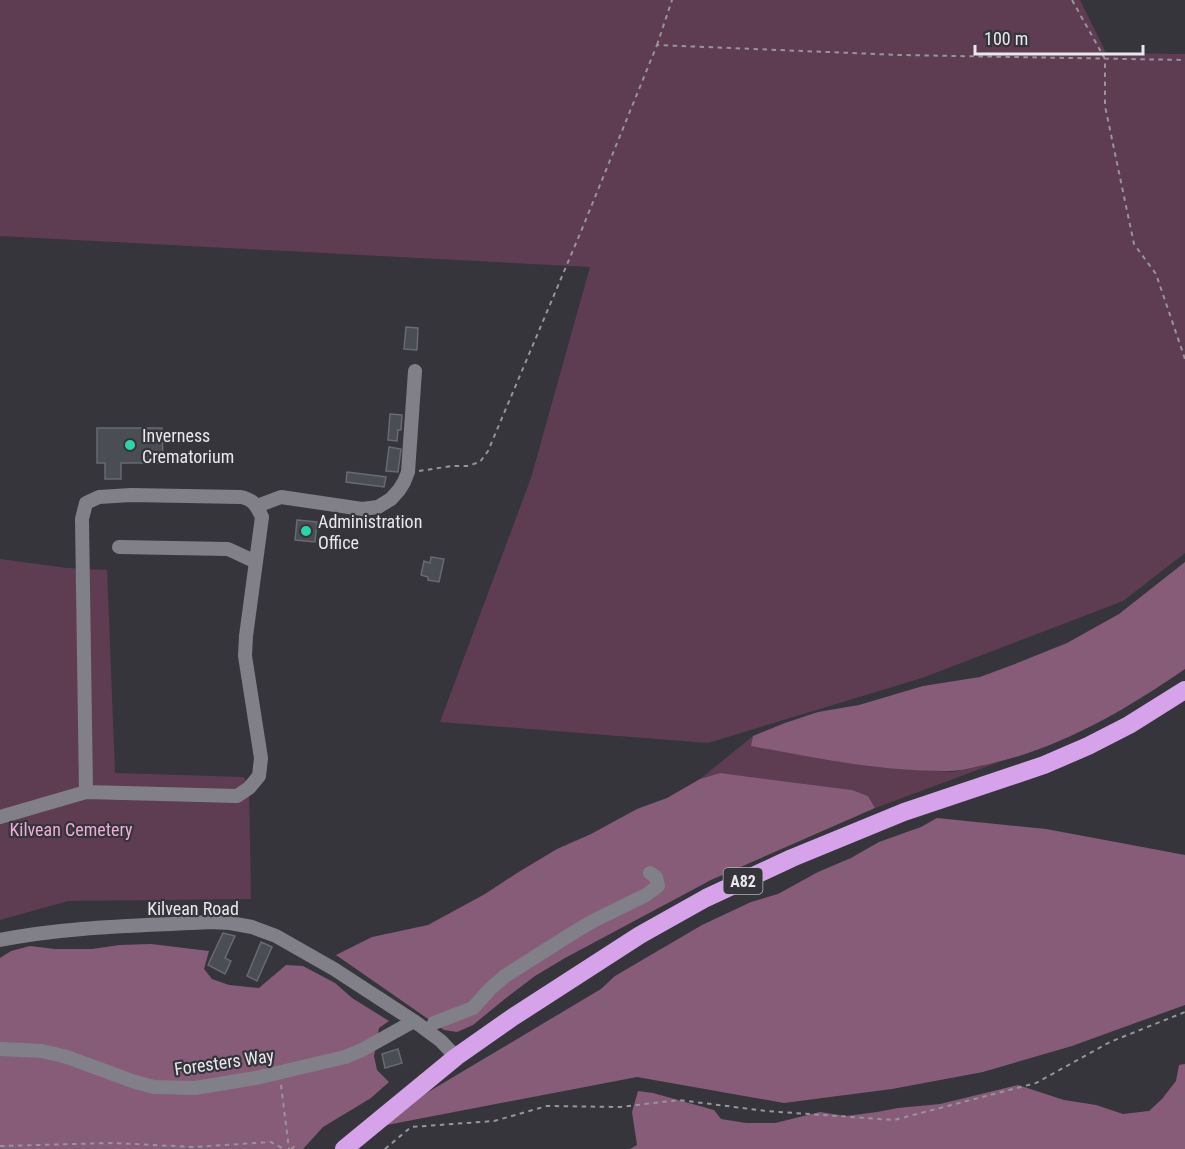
<svg xmlns="http://www.w3.org/2000/svg" width="1185" height="1149" font-family="'Roboto Condensed',sans-serif">
	<style>
		.green { fill: #5e3d53 }
		.forest { fill: #875c79 }
		.building { fill: #4a4d54; stroke: #676a71; stroke-width: 1.5 }
		.lines { fill: none; stroke-linecap: round; stroke-linejoin: round }
		.path { stroke: #95959a; stroke-width: 2; stroke-dasharray: 4.5 4.5; stroke-linecap: butt }
		.minor { stroke: #818088; stroke-width: 14 }
		.highway { stroke: #d6a3eb; stroke-width: 18 }
		.poi-dot { fill: #2ad5ac; stroke: #36353c; stroke-width: 2 }
		.labels { text-anchor: middle; dominant-baseline: central; stroke-width: 4.5; stroke-linejoin: round; paint-order: stroke }
		.shield { fill: #36353c; stroke: #b3b2b7; stroke-width: 1.5 }
		.shield-label { font-size: 16px; font-weight: bold; fill: #e8e8ec }
		.poi-label { font-size: 18px; fill: #e8e8ec; stroke: #36353c; text-anchor: start }
		.park-label { font-size: 18px; fill: #f0abd9; stroke: #36353c }
		.street-label { font-size: 18px; fill: #e8e8ec; stroke: #36353c }
	</style>
	<rect width="100%" height="100%" fill="#36353c"/>
	<path class="green" d="M0 0H1080L1106 53 1185 54V553L1123 601 922 678 708 743 440 722 531 478 590 267 0 236Z
		M0 559 67 568 107 570 115 773 244 777 249 789 251 899 68 901 0 920Z
		M753 736 752 746 875 767 908 769 952 772 999 762 875 808 868 796 852 790 720 773 700 779Z"/>
	<path class="forest" d="M1185 562V669C1124 711 1059 749 985 765 974 767 961 771 950 771 883 772 817 758 751 746L753 736 785 723 818 712 859 705 923 686 980 677 1015 664 1067 643 1119 614Z
		M720 773 852 790 868 796 875 808 711 880 565 958 535 976 506 998 473 1025 457 1032 444 1030 336 955 372 937 428 925 485 894 517 873 557 849 591 834 637 809 667 798 700 779Z
		M937 818 1046 829 1185 855V1005L1072 1046 983 1072 892 1089 784 1103 637 1077 366 1129 601 989 615 976 702 925 751 902 778 894 818 872 851 858 879 842 921 827Z
		M151 944 209 951 204 969 212 979 229 985 259 988 286 965 303 966 335 983 352 998 389 1021 379 1028 374 1056 377 1070 389 1082 371 1098 323 1127 303 1149H0V958L11 951 30 946 55 949H92L120 945Z
		M1185 1064V1149H630L637 1145 632 1112 638 1091 653 1093 714 1110 721 1119 746 1123H775L820 1112 846 1116 877 1112 898 1108 940 1104 1018 1085 1064 1100 1096 1105 1123 1114 1149 1111 1162 1099 1176 1081 1179 1065Z"/>
	<path class="building" d="M406 327 418 328 417 350 404 349Z
		M390 414 402 415 401 430H398L397 441 388 440Z
		M97 428H162L163 463H121V479H105V463H97Z
		M389 447 401 449 398 472 386 471Z
		M347 472 386 477 384 487 346 482Z
		M297 520 317 522 315 542 295 540Z
		M431 557 444 559 439 582 428 580V577L421 575 424 561 430 563Z
		M223 933 235 936 225 958 231 961 225 974 208 965Z
		M261 942 272 947 257 981 247 976Z
		M398 1049 402 1063 385 1068 382 1054Z"/>
	<g class="lines">
		<path class="path" d="M1072 0 1105 59V106L1134 244 1156 274 1185 359
			M657 45 672 0
			M419 471 452 466H467L480 462 488 451 582 229 657 45 900 55 1185 60
			M281 1085 289 1149
			M0 1146 113 1143 194 1147 271 1142 284 1149
			M291 1149 295 1146
			M385 1149 411 1127 494 1121 547 1106 620 1107 679 1100 766 1111 894 1120 1036 1083 1110 1042 1185 1012"/>
		<path class="minor" d="M257 506 281 497 362 509 378 507 391 499 399 490 404 482 408 472 415 371
			M119 547 228 549 256 562
			M0 817 86 792 237 796 249 788 259 776 261 758 245 656 246 636 262 517C256 505 254 500 241 497L131 495 99 497 86 503 82 519 86 792
			M0 940C70 926 141 926 211 922L230 923 252 927 276 936 334 969 414 1021 441 1041 456 1057
			M434 1023 473 1008 490 989 505 976 568 936 593 921 646 895 658 886 656 877 650 873
			M0 1049 42 1051 67 1057 135 1082 154 1087 195 1088 256 1078 345 1057 362 1050 414 1021"/>
		<path class="highway" d="M344 1149 456 1057 513 1017 640 935 706 898 792 858 904 812 1044 765 1088 746 1129 725 1185 690"/>
	</g>
	<g class="poi-dot">
		<circle cx="130" cy="445" r="6"/>
		<circle cx="306" cy="531" r="6"/>
	</g>
	<g class="labels">
		<rect class="shield" x="723.5" y="868" width="39" height="26" rx="4.5"/>
		<g class="shield-label">
			<text x="743" y="881">A82</text>
		</g>
		<g class="poi-label">
			<text x="142" y="435">Inverness<tspan x="142" dy="21">Crematorium</tspan></text>
			<text x="318" y="521">Administration<tspan x="318" dy="21">Office</tspan></text>
		</g>
		<g class="park-label">
			<text x="71" y="829">Kilvean Cemetery</text>
		</g>
		<g class="street-label">
			<text x="193" y="908">Kilvean Road</text>
			<text transform="translate(224 1062) rotate(-8)">Foresters Way</text>
		</g>
	</g>
	<path d="M975 45v9h168v-9" fill="none" stroke="#e8e8ec" stroke-width="3"/>
	<text x="984" y="45" font-size="18" fill="#e8e8ec" stroke="#36353c" stroke-width="4.5" paint-order="stroke">100 m</text>
</svg>
